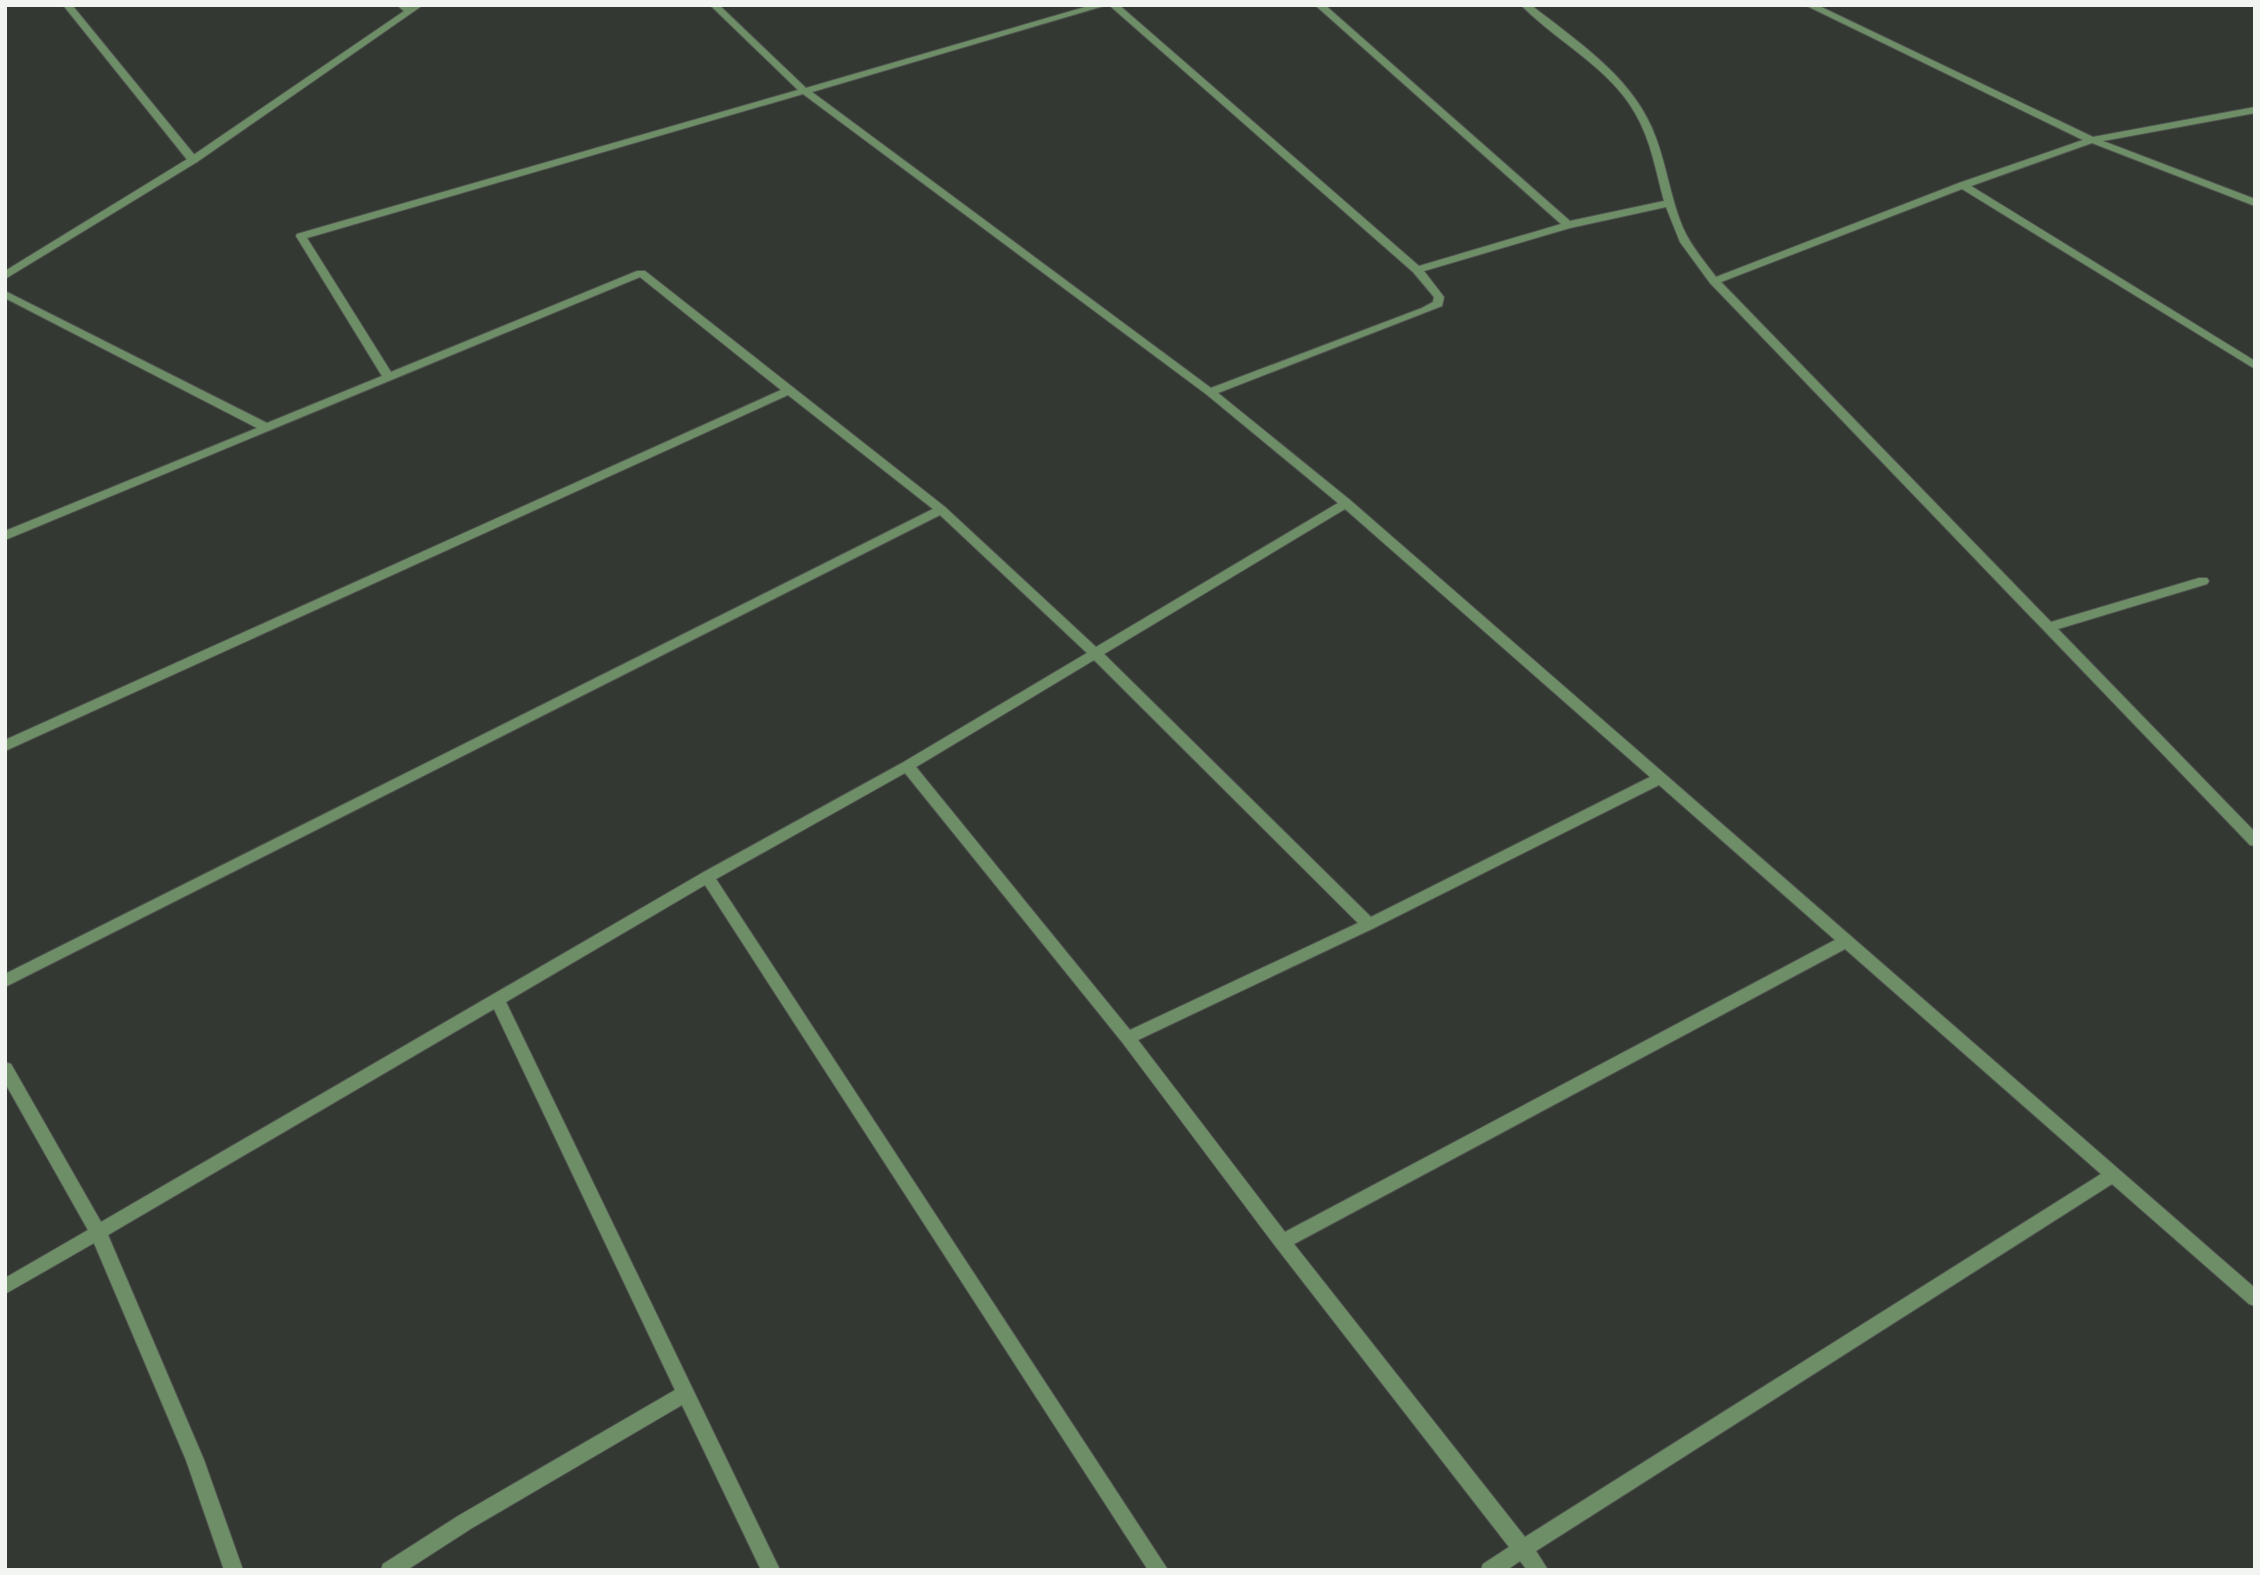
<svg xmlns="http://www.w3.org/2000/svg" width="2260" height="1575" font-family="'Noto Sans',sans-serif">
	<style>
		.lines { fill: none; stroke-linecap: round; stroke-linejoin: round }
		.minor-casing { stroke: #525651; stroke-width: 2 }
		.tertiary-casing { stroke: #525651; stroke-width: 2 }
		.minor { fill: #6e8e67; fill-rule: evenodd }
		.tertiary { fill: #6e8e67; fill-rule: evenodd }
	</style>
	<rect width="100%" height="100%" fill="#343833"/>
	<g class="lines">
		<defs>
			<path id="minor" d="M63 5H72L197 158V162H189Z
				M397 5H407L413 11 406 13Z
				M710 5H719L806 88 1092 5H1107L812 92 1211 388 1422 308 1433 302 1434 297 1413 272 1109 5H1119L1419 266 1561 224 1315 5H1325L1570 221 1664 201C1656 172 1651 140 1635 113 1609 67 1557 42 1521 5H1531C1574 39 1628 74 1651 126 1666 158 1669 195 1683 228 1691 246 1704 261 1716 277L1959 183 2083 140 1805 5H1817L2093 137 2255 107V113L2103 141 2255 199V206L2092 143 1971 186 2255 361V369L1962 189 1721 282 2051 622 2199 578H2207L2209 581 2207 584 2058 629 2255 832V846L2250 845 1710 283 1680 242 1666 207 1570 228 1424 271 1444 297 1442 306 1218 393 1350 500 2255 1288V1306L2249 1304 2112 1184 1536 1551 1548 1570H1527L1520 1561 1507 1570H1481L1483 1564 1509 1547 1276 1247 1122 1042 905 773 716 879 1168 1570H1148L705 885 506 1002 780 1570H761L682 1405 472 1528 407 1570H381L383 1564 458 1516 675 1390 494 1009 108 1235 204 1460 243 1570H224L186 1460 94 1243 5 1294V1278L88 1230 5 1083V1062L11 1064 101 1222 702 873 902 763 1087 653 940 515 5 987V974L933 509 788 395 5 751V740L781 390 640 277 5 540V531L257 428 5 298V291L267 423 382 376 296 236 297 234 798 90ZM803 94 1206 394 1338 503 1096 647 945 507 645 271H637L391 372 307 238ZM1345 509 1650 777 1371 917 1104 654ZM1094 660 1358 923 1130 1030 916 767ZM1659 785 1835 940 1285 1232 1138 1040 1374 928ZM1845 949 2101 1174 1525 1537 1294 1244Z"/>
			<path id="tertiary" d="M413 5H423L197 162 5 279V271L189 158Z"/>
		</defs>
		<use href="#minor" class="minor-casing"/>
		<use href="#tertiary" class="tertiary-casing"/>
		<use href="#minor" class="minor"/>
		<use href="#tertiary" class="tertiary"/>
	</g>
	<rect width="2260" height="1575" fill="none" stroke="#f1f4f1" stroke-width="14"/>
</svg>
